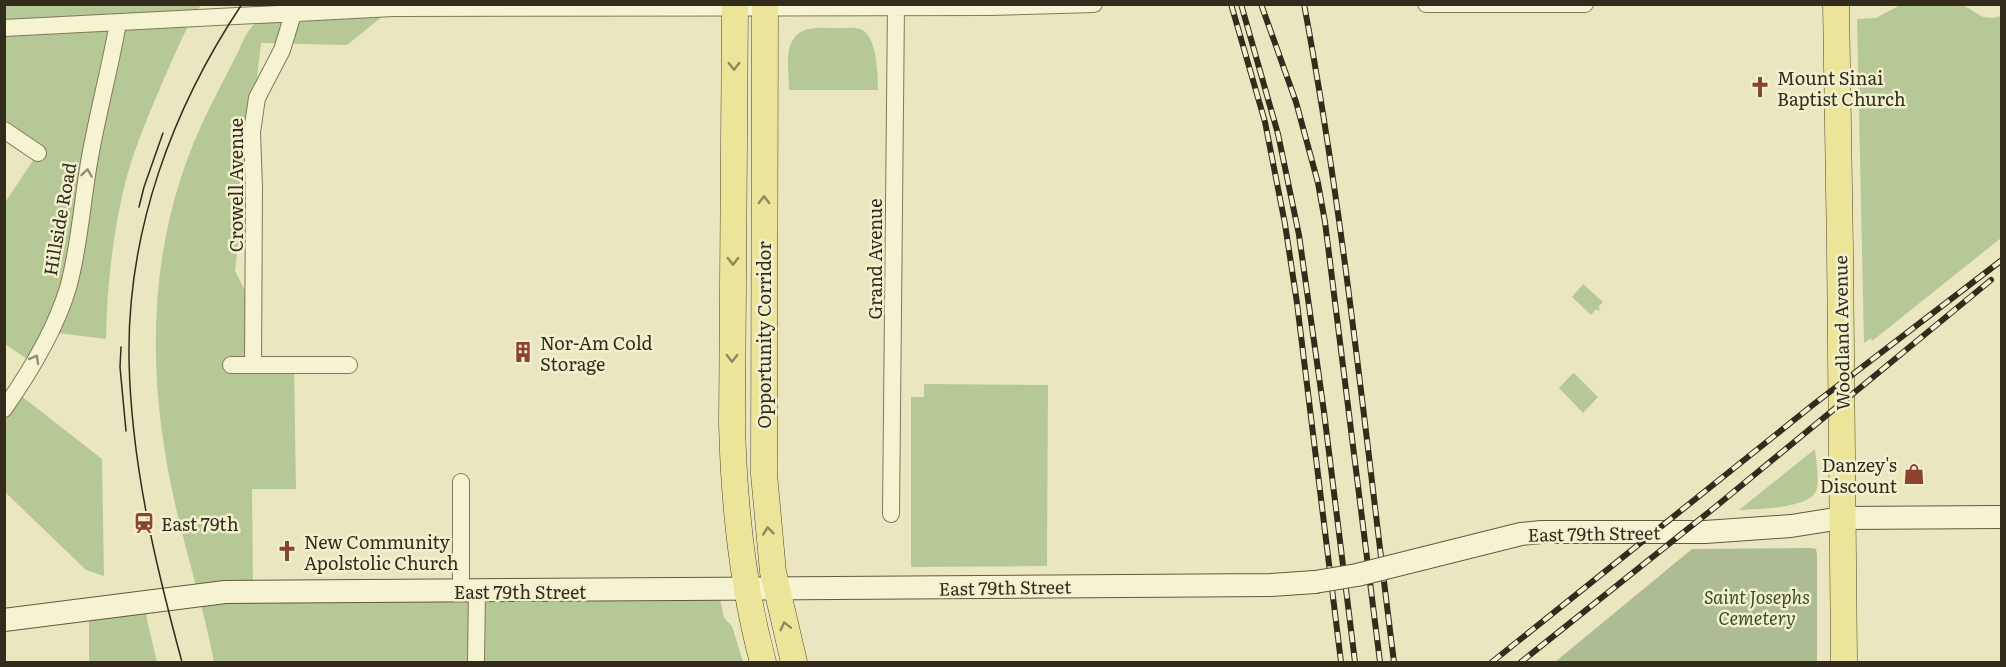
<svg xmlns="http://www.w3.org/2000/svg" width="2006" height="667" font-family="Literata,serif">
	<style>
		.green { fill: #b6c895 }
		.cemetery { fill: #aebc94 }
		.lines { fill: none; stroke-linecap: round; stroke-linejoin: round }
		.minor-casing { stroke: #827859; stroke-width: 18 }
		.secondary-casing { stroke: #64593c; stroke-width: 24 }
		.primary-casing { stroke: #50452d; stroke-width: 27 }
		.minor { stroke: #f6f3d2; stroke-width: 16 }
		.secondary { stroke: #f6f3d2; stroke-width: 22 }
		.primary { stroke: #ece599; stroke-width: 26 }
		.tram { stroke: #332c1d; stroke-width: 1.5 }
		.rail-casing { stroke: #332c1d; stroke-width: 6 }
		.rail { stroke: #f3f0cf; stroke-width: 4; stroke-dasharray: 11; stroke-linecap: butt }
		.secondary-bridge-casing { stroke: #64593c; stroke-width: 24; stroke-linecap: butt }
		.secondary-bridge { stroke: #f6f3d2; stroke-width: 22 }
		.oneway { stroke: #90885b }
		.oneway2 { stroke: #949078 }
		.labels { text-anchor: middle; dominant-baseline: central; stroke-width: 5; stroke-linejoin: round; paint-order: stroke }
		.poi-label { font-size: 18px; fill: #332c1d; stroke: #f3f0cf; text-anchor: start }
		.street-label { font-size: 18px; fill: #332c1d; stroke: #f3f0cf }
		.park-label { font-size: 18px; font-style: italic; fill: #3a4e24; stroke: #f3f0cf }
	</style>
	<rect width="100%" height="100%" fill="#eae7c0"/>
	<path class="green" d="M5 5H201C186 26 177 50 166 74 152 107 137 141 127 176 113 229 107 285 106 339L50 332 33 363 5 344 4 204 38 153 5 130Z
		M1900 5C1916 4 1943 2 1957 4 1977 8 1978 23 2001 16V238L1872 341 1871 338 1864 343 1857 19 1876 18Z
		M393 8 347 45 261 43 235 271 253 306V365H294L296 489H252L253 592 718 589 724 618 732 626 743 662H214C204 610 188 560 176 508 144 370 146 233 211 105 220 87 229 70 238 52 242 44 245 35 251 28 254 23 260 19 264 15Z
		M841 28C846 28 854 27 860 29 877 34 878 75 878 90H789C789 70 781 36 808 29 818 27 830 28 841 28Z
		M1583 284 1603 302 1598 307 1600 309 1598 311 1596 309 1591 315 1572 297Z
		M1574 373 1598 397 1583 413 1559 388 1572 374Z
		M924 384 1048 385 1047 566 911 567V397H924Z
		M20 395 102 459 104 576 86 570 5 492 4 415Z
		M1815 449C1816 461 1819 476 1817 488 1814 509 1756 509 1739 510Z
		M146 602 147 620 157 662H89V610Z"/>
	<path class="cemetery" d="M1811 548 1816 549 1817 555V662H1555L1692 549Z"/>
	<g class="lines">
		<defs>
			<path id="minor" d="M1426 4H1585
				M4 28 393 8 989 7 1094 4
				M4 130 38 153
				M231 365H349
				M253 365 254 188 252 132 257 98 282 50 293 14
				M4 409C30 372 55 331 68 288 80 245 82 200 90 157 98 112 110 68 118 23
				M891 514 896 4
				M461 592V482
				M476 662 477 592"/>
			<path id="secondary" d="M1425 558 1521 534 1541 532H1705L1791 526 1842 518 2002 517
				M4 620 225 592 1271 585 1315 582"/>
			<path id="primary" d="M735 4 732 424C734 505 742 584 763 662
				M765 4 764 474 773 572 794 662
				M1836 4 1840 249 1844 662"/>
		</defs>
		<use href="#minor" class="minor-casing"/>
		<use href="#secondary" class="secondary-casing"/>
		<use href="#primary" class="primary-casing"/>
		<use href="#minor" class="minor"/>
		<use href="#secondary" class="secondary"/>
		<use href="#primary" class="primary"/>
		<path class="tram" d="M139 207 144 187 163 133
			M121 347 120 367 126 431
			M182 662C155 563 131 462 129 359 127 231 172 109 242 4"/>
		<defs>
			<path id="rail" d="M1231 4 1265 122 1285 224 1297 303 1341 662
				M1241 4 1278 134 1299 235 1324 412 1355 662
				M1261 4 1296 102 1318 183 1325 222 1380 662
				M1304 4C1345 222 1366 443 1394 662
				M1492 662 1814 404 2002 260
				M1521 662 1714 508 1991 280"/>
		</defs>
		<use href="#rail" class="rail-casing"/>
		<use href="#rail" class="rail"/>
		<defs>
			<path id="secondary-bridge" d="M1315 582 1357 575 1425 558"/>
		</defs>
		<use href="#secondary-bridge" class="secondary-bridge-casing"/>
		<use href="#secondary-bridge" class="secondary-bridge"/>
	</g>
	<defs><path id="oneway-chevron" d="M-2-3.5L2.5 0L-2 3.5" fill="none" stroke-width="1.6" stroke-linecap="round" stroke-linejoin="round" transform="scale(1.5)"/></defs>
	<g class="oneway">
		<use href="#oneway-chevron" transform="translate(734 66) rotate(90)"/>
		<use href="#oneway-chevron" transform="translate(764 200) rotate(-90)"/>
		<use href="#oneway-chevron" transform="translate(733 261) rotate(90)"/>
		<use href="#oneway-chevron" transform="translate(732 358) rotate(90)"/>
		<use href="#oneway-chevron" transform="translate(768 531) rotate(-96)"/>
		<use href="#oneway-chevron" transform="translate(785 626) rotate(-104)"/>
	</g>
	<g class="oneway2">
		<use href="#oneway-chevron" transform="translate(87 173) rotate(-81)"/>
		<use href="#oneway-chevron" transform="translate(35 359) rotate(-61)"/>
	</g>
	<defs>
		<symbol id="church-bare" viewBox="-9 -9 18 18"><path d="M-1.2-6h2.4v3.5h3.3v2.4h-3.3V6h-2.4V-.1h-3.3v-2.4h3.3Z" fill="#8d422d" stroke="#f3f0cf" stroke-width="2.5" paint-order="stroke"/></symbol>
		<symbol id="building-bare" viewBox="-9 -9 18 18"><path d="M-4-6H4V6H1V3H-1V6H-4ZM-2.5-4.3h1.7v1.8h-1.7ZM.8-4.3h1.7v1.8H.8ZM-2.5-1h1.7V.8h-1.7ZM.8-1h1.7V.8H.8Z" fill="#8d422d" stroke="#f3f0cf" stroke-width="2.5" paint-order="stroke"/></symbol>
		<symbol id="shop-bare" viewBox="-9 -9 18 18"><path d="M-5-2.5h2.3a2.7 3.5 0 0 1 5.4 0H5L5.5 6h-11ZM-1.5-2.5h3a1.5 2.3 0 0 0-3 0Z" fill="#8d422d" stroke="#f3f0cf" stroke-width="2.5" paint-order="stroke"/></symbol>
		<symbol id="station-bare" viewBox="-9 -9 18 18"><path d="M-3-6H3Q5-6 5-4V2Q5 4 3 4L4.5 6H3L1.5 4h-3L-3 6H-4.5L-3 4Q-5 4-5 2V-4Q-5-6-3-6ZM-3.5-4v3h7v-3ZM-3.5 1v1.5H-2V1ZM2 1v1.5H3.5V1Z" fill="#8d422d" stroke="#f3f0cf" stroke-width="2.5" paint-order="stroke"/></symbol>
	</defs>
	<g fill-rule="evenodd">
		<use href="#church-bare" x="1745" y="72" width="30" height="30"/>
		<use href="#building-bare" x="508" y="337" width="30" height="30"/>
		<use href="#shop-bare" x="1899" y="459" width="30" height="30"/>
		<use href="#station-bare" x="129" y="508" width="30" height="30"/>
		<use href="#church-bare" x="272" y="536" width="30" height="30"/>
	</g>
	<g class="labels">
		<g class="poi-label">
			<text x="1777" y="77">Mount Sinai<tspan x="1777" dy="21">Baptist Church</tspan></text>
			<text x="540" y="342">Nor-Am Cold<tspan x="540" dy="21">Storage</tspan></text>
			<text x="1897" y="464" text-anchor="end">Danzey's<tspan x="1897" dy="21">Discount</tspan></text>
			<text x="161" y="523">East 79th</text>
			<text x="304" y="541">New Community<tspan x="304" dy="21">Apolstolic Church</tspan></text>
		</g>
		<g class="street-label">
			<text transform="translate(235 185) rotate(-90)">Crowell Avenue</text>
			<text transform="translate(59 219) rotate(-80)">Hillside Road</text>
			<text transform="translate(874 259) rotate(-90)">Grand Avenue</text>
			<text transform="translate(1841 333) rotate(-91)">Woodland Avenue</text>
			<text transform="translate(763 335) rotate(-90)">Opportunity Corridor</text>
			<text transform="translate(1594 533) rotate(-1)">East 79th Street</text>
			<text transform="translate(1005 587) rotate(-1)">East 79th Street</text>
			<text x="520" y="591">East 79th Street</text>
		</g>
		<g class="park-label">
			<text x="1757" y="596">Saint Josephs<tspan x="1757" dy="21">Cemetery</tspan></text>
		</g>
	</g>
	<rect width="2006" height="667" fill="none" stroke="#332c1d" stroke-width="12"/>
</svg>
